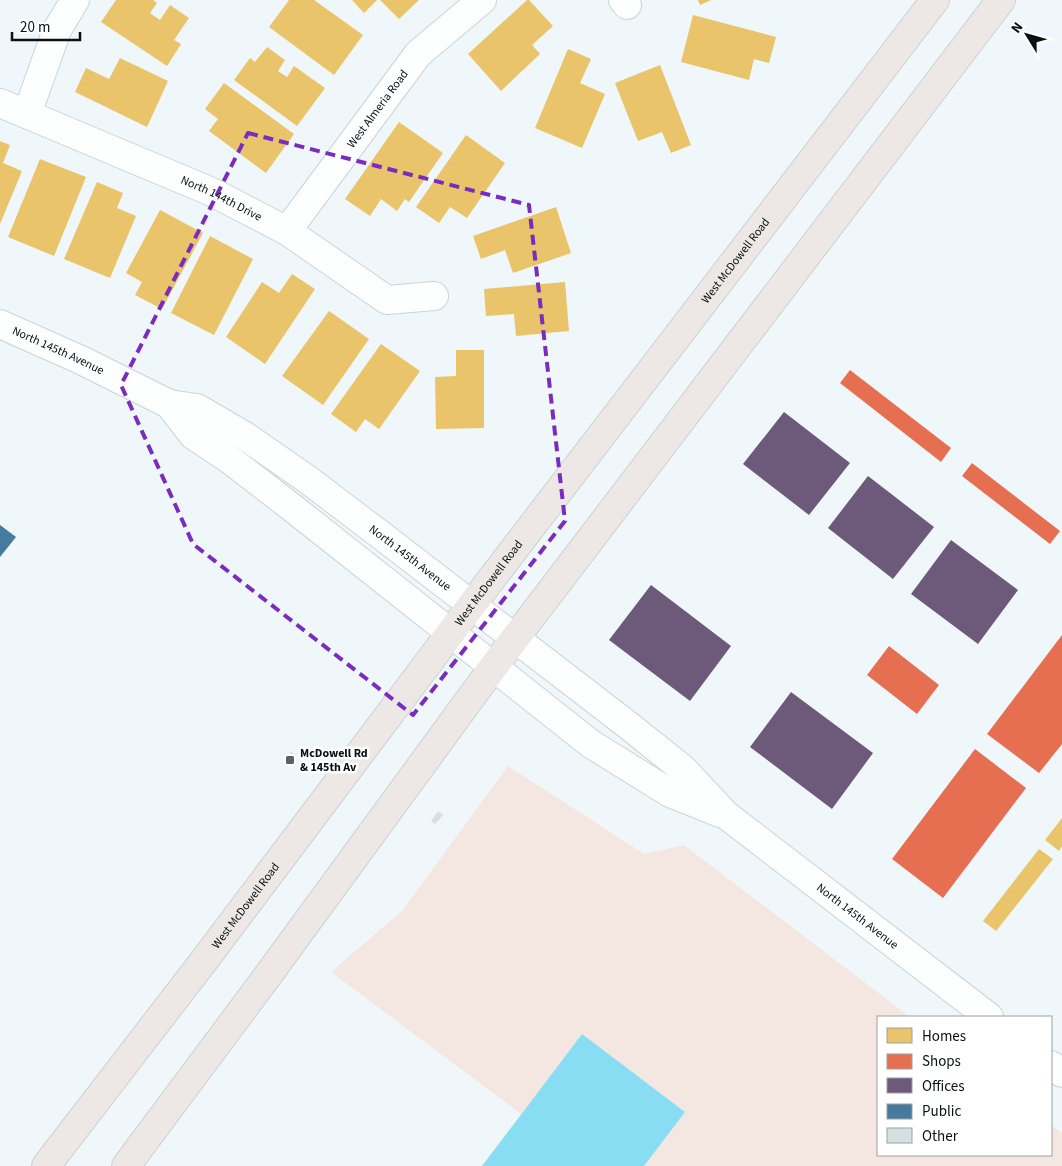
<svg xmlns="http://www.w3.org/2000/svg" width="1062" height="1166" font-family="'Source Sans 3',sans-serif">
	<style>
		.green { fill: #f4e6e0 }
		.water { fill: #88ddf2 }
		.homes { fill: #e9c46a }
		.shops { fill: #e76f51 }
		.offices { fill: #6d597a }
		.public { fill: #457b9d }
		.building { fill: #d6dfe2 }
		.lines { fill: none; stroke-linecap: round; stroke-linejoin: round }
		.minor-casing { stroke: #cbd4d7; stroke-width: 30 }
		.major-casing { stroke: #cdd1d3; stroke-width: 30 }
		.minor { stroke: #fdfefe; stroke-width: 28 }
		.major { stroke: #ede8e5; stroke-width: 28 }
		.marked { fill: none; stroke: #7b2cbf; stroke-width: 4; stroke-dasharray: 10 6; stroke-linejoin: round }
		.poi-dot { fill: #596264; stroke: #fff; stroke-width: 2 }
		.labels { text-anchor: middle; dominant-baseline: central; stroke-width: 5; stroke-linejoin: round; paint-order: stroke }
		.street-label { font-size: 12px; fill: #081114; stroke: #fff }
		.poi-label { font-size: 12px; font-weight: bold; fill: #081114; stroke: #fff; text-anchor: start }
	</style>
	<rect width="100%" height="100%" fill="#eff7fa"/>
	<path class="green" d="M508 766 644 854 684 845 910 1017H878V1155H1051V1125L1062 1133V1166H644L685 1112 582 1034 521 1114 331 972 402 911Z"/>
	<path class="water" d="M582 1034 685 1112 644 1166H482Z"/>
	<path class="homes" d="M116 0H153L157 3 150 13 160 20 170 5 189 18 174 40 181 44 167 66 101 22Z
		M289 0H314L363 35 334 75 269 27Z
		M352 0H377L364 13Z
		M380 0H419L399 19Z
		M527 0H529L553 26 532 45 540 54 501 91 468 54Z
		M698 0H711L700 5Z
		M693 15 776 37 769 63 754 59 749 80 681 62Z
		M267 47 285 60 278 71 287 77 294 66 325 88 297 126 234 80 250 58 255 62Z
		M568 49 591 59 580 83 605 94 582 148 535 128Z
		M120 58 168 81 147 127 75 92 86 68 109 79Z
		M660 65 691 145 671 153 662 132 638 141 615 83Z
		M224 83 294 134 266 173 209 131 218 119 205 109Z
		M399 122 443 153 409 202 405 199 397 211 381 199 370 216 345 199Z
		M466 135 505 163 467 218 450 207 439 223 416 207Z
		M0 141 10 145 3 163 22 171 0 224Z
		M40 159 86 177 54 256 8 237Z
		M97 182 123 193 117 208 136 216 110 278 64 259Z
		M556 207 571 253 513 273 505 250 481 259 473 236Z
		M160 210 203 233 162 309 135 295 142 282 126 273Z
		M210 236 253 259 214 335 171 313Z
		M292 274 315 289 265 364 226 337 262 282 279 293Z
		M565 282 569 331 516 336 514 314 486 316 484 289Z
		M329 311 369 339 323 405 282 376Z
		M381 344 420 371 379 429 365 419 356 432 331 414Z
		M456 350H484V428L436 429 435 377 456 376Z
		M1062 818V846L1059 851 1045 840Z
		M1039 849 1053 859 996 931 983 921Z"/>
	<path class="shops" d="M850 370 951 448 941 462 840 383Z
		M972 463 1060 531 1050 544 962 476Z
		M1062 635V744L1039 773 987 734Z
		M889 646 939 685 917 714 867 675Z
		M975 749 1026 788 943 898 892 859Z"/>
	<path class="offices" d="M784 412 850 463 809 515 743 464Z
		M868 476 934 527 893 579 828 528Z
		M951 540 1018 590 978 644 911 594Z
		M651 585 731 646 690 701 609 640Z
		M791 692 873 753 832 809 750 747Z"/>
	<path class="public" d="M0 525 16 537 0 557Z"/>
	<path class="building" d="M291 752 296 755 290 763 285 760Z
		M438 811 443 815 435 824 431 821Z"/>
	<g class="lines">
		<defs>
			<g id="minor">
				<path d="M623 0 627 5"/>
				<path id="s1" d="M0 103 212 192 287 231 387 300 434 296"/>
				<path d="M27 114 57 30 75 0"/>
				<path id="s2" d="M287 231 418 54 482 0"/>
				<path id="s3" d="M0 324 81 360 169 404 197 408 245 436 307 479 386 539 624 722 683 769 726 815 989 1017"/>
				<path d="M169 404 193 435 229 459 290 506 591 744 670 793 720 813"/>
				<path d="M1051 1065 1062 1073"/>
			</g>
			<g id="major">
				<path id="s4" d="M46 1166 206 958 486 586 935 0"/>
				<path d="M126 1166 266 978 494 666 1001 0"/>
			</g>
		</defs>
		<use href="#minor" class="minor-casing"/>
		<use href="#major" class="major-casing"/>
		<use href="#minor" class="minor"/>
		<use href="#major" class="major"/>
	</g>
	<path class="marked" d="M248 133 529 205 565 521 413 715 193 544 121 385Z"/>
	<rect class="poi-dot" x="285" y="755" width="10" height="10" rx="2.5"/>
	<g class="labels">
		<g class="street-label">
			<text stroke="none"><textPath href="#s2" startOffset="152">West Almeria Road</textPath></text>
			<text stroke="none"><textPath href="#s1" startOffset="241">North 144th Drive</textPath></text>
			<text stroke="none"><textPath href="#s4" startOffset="1138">West McDowell Road</textPath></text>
			<text stroke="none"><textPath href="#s3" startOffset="64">North 145th Avenue</textPath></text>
			<text stroke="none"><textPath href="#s3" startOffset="476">North 145th Avenue</textPath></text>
			<text stroke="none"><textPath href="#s4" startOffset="732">West McDowell Road</textPath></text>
			<text stroke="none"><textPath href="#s4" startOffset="328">West McDowell Road</textPath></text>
			<text stroke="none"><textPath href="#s3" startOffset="1050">North 145th Avenue</textPath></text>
		</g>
		<g class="poi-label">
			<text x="300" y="753">McDowell Rd<tspan x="300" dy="14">&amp; 145th Av</tspan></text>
		</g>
	</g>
	<rect x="877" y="1016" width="175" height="140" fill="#ffffff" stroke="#9ca0a1"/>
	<rect x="887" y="1028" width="25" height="15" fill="#e9c46a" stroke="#9ca0a1"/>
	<text x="922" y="1041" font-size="15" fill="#081114">Homes</text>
	<rect x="887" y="1054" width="25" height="15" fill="#e76f51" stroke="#9ca0a1"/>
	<text x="922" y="1066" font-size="15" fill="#081114">Shops</text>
	<rect x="887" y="1078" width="25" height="15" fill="#6d597a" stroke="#9ca0a1"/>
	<text x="922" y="1091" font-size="15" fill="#081114">Offices</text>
	<rect x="887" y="1104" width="25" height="15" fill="#457b9d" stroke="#9ca0a1"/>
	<text x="922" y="1116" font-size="15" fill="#081114">Public</text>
	<rect x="887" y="1128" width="25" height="15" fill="#d6dfe2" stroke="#9ca0a1"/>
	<text x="922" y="1141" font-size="15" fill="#081114">Other</text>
	<g transform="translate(1027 35) rotate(307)" stroke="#ffffff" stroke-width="4" paint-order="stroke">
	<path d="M0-4L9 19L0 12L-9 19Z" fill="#081114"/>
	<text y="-8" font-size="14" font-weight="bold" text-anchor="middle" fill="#081114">N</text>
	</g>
	<path d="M12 32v8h68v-8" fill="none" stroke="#081114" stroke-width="2.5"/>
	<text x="20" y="32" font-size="15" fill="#081114" stroke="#ffffff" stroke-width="4" paint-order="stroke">20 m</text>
</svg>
